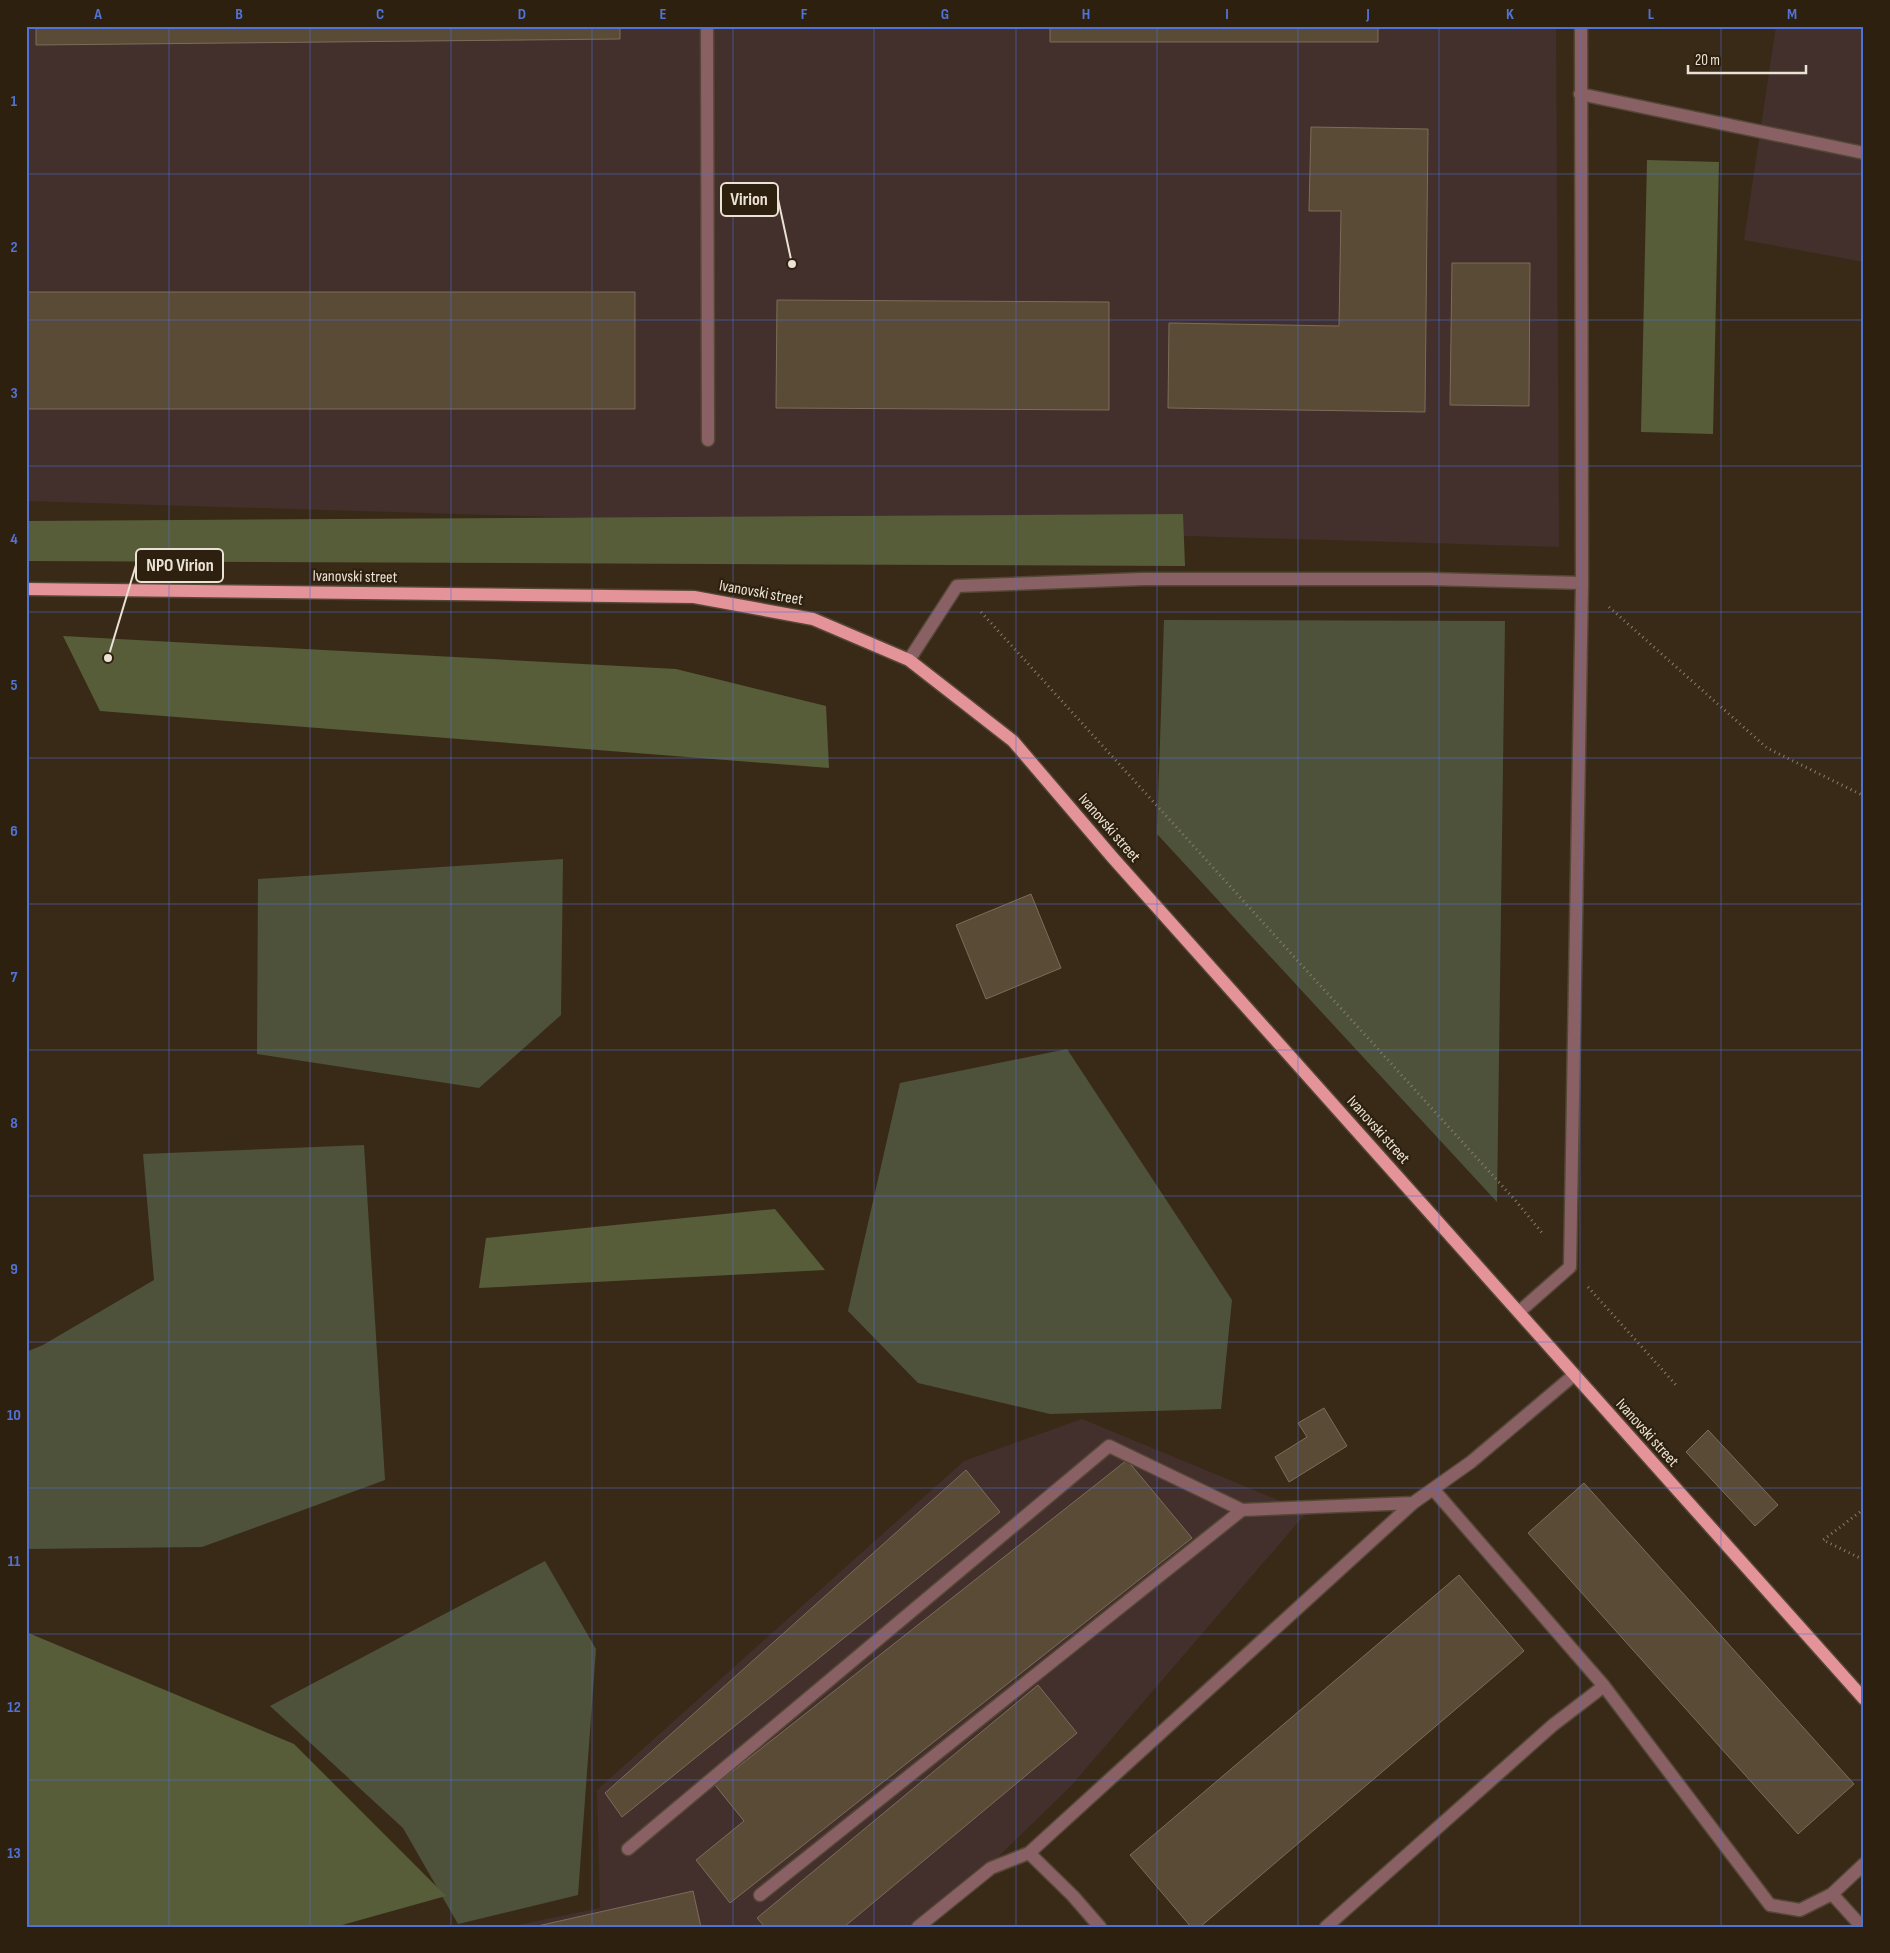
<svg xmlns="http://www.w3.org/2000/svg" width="1890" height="1953" font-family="'Sofia Sans Condensed',sans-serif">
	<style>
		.industrial { fill: #432f2c }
		.green { fill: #4e523b }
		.forest { fill: #575d39 }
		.building { fill: #5a4b37; stroke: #7d6c58 }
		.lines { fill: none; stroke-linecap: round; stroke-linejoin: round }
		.minor-casing { stroke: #554736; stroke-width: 15 }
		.major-casing { stroke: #554736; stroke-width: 15 }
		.path { stroke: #897d6d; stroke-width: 3; stroke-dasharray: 1 4; stroke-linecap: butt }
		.minor { stroke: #896164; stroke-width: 12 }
		.major { stroke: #e49399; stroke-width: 12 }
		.grid { fill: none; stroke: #5073d8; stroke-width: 1; stroke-opacity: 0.55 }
		.labels { text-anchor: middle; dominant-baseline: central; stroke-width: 4.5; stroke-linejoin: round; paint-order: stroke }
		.street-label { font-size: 16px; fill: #ebe2d6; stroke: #2e200e }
		.leader { fill: none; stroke: #ebe2d6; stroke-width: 2 }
		.callout-dot { fill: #ebe2d6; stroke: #2e200e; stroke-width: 2 }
		.callout { fill: #2e200e; stroke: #ebe2d6; stroke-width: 2 }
		.callout-label { font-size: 18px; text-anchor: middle; font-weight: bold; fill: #ebe2d6 }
		.neatline { fill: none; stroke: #5073d8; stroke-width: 2 }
		.grid-label { font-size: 16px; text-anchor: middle; font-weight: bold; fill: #5073d8 }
	</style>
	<rect width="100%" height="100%" fill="#392a18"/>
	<path class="industrial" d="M26 26H1556L1559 547 26 501Z
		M1776 26H1864V262L1744 240Z
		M1082 1419 1307 1512 1070 1787 926 1927H508L600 1908 597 1790 964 1461Z"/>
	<path class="green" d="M1164 620 1505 621 1497 1202 1157 834Z
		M563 859 561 1015 479 1088 257 1054 258 879Z
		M1067 1049 1232 1300 1221 1409 1050 1414 918 1383 848 1311 900 1083Z
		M364 1145 385 1480 202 1547 26 1549V1352L43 1345 154 1280 143 1154Z
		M545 1561 596 1649 578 1895 458 1924 403 1828 270 1706Z"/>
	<path class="forest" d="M1647 160 1719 162 1713 434 1641 432Z
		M1183 514 1185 566 26 561V521Z
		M63 636 676 669 826 706 829 768 100 711Z
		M775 1209 825 1270 479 1288 486 1238Z
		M26 1632 294 1744 446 1896 335 1927H26Z"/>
	<path class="building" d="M36 26H620V39L36 45Z
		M1050 26H1378V42H1050Z
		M1311 127 1428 129 1425 412 1168 408 1169 323 1339 326 1341 211H1309Z
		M1452 263H1530L1529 406 1450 405Z
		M26 292H635V409H26Z
		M777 300 1109 302V410L776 408Z
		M1031 894 1061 968 986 999 956 925Z
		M1324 1408 1347 1446 1289 1482 1275 1457 1307 1437 1298 1423Z
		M1708 1430 1778 1505 1755 1526 1686 1452Z
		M1127 1460 1192 1538 730 1903 696 1860 744 1821 715 1785Z
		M966 1470 1000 1512 622 1817 605 1793Z
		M1584 1483 1854 1784 1798 1834 1528 1533Z
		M1459 1575 1524 1651 1200 1927H1191L1130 1855Z
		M1038 1685 1077 1733 844 1927H765L757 1918Z
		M693 1891 701 1927H533Z"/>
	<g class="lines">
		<defs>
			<path id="minor" d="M707 26 708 440
				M1580 94 1864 153
				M909 660 957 586 1143 579H1430L1582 583
				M1519 1312 1570 1267 1582 583 1581 26
				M1433 1489 1604 1686 1770 1905 1800 1910 1832 1894 1862 1927
				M628 1849 1109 1446 1242 1510 1413 1503
				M1029 1853 1413 1503 1471 1462 1574 1375
				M1832 1894 1864 1864
				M760 1895 1242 1510
				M918 1927 991 1868 1029 1853 1073 1896 1100 1927
				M1326 1927 1553 1725 1604 1686"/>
			<path id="major" d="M26 589 694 597 813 619 909 660 1013 741 1113 858 1864 1699"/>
		</defs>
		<use href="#minor" class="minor-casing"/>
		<use href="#major" class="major-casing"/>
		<path class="path" d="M1609 607 1767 748 1864 796
			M981 612 1515 1200 1543 1234
			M1588 1287 1676 1385
			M1864 1509 1823 1540 1864 1560"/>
		<use href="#minor" class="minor"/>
		<use href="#major" class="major"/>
	</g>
	<path class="grid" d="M169 26V1927M310 26V1927M451 26V1927M592 26V1927M733 26V1927M874 26V1927M1016 26V1927M1157 26V1927M1298 26V1927M1439 26V1927M1580 26V1927M1721 26V1927M26 174H1864M26 320H1864M26 466H1864M26 612H1864M26 758H1864M26 904H1864M26 1050H1864M26 1196H1864M26 1342H1864M26 1488H1864M26 1634H1864M26 1780H1864"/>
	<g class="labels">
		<g class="street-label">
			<text transform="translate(355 577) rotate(1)">Ivanovski street</text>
			<text transform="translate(761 593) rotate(10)">Ivanovski street</text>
			<text transform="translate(1109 828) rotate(49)">Ivanovski street</text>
			<text transform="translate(1378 1130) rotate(48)">Ivanovski street</text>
			<text transform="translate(1647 1433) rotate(48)">Ivanovski street</text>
		</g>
	</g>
	<path class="leader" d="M792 264L778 199M108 658L136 565"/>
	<g class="callout-dot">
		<circle cx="792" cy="264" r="5"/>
		<circle cx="108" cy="658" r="5"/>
	</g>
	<g class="callout">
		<rect x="721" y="183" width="57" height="33" rx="5"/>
		<rect x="136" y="549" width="87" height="33" rx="5"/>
	</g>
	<g class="callout-label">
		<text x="749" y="205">Virion</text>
		<text x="180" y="571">NPO Virion</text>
	</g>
	<rect width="1890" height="1953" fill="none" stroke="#2e200e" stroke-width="55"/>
	<path d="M1688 65v8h118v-8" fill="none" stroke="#ebe2d6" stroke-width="2.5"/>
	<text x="1695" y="65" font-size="15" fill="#ebe2d6" stroke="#2e200e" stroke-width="4" paint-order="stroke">20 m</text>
	<rect x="28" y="28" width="1834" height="1898" class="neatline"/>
	<g class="grid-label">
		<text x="98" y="19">A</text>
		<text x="239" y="19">B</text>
		<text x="380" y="19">C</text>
		<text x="522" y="19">D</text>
		<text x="663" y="19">E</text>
		<text x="804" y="19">F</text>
		<text x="945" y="19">G</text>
		<text x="1086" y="19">H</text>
		<text x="1227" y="19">I</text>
		<text x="1368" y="19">J</text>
		<text x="1510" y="19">K</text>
		<text x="1651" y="19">L</text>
		<text x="1792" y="19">M</text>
		<text x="14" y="106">1</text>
		<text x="14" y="252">2</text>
		<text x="14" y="398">3</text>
		<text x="14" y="544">4</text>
		<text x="14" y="690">5</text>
		<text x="14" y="836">6</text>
		<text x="14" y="982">7</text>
		<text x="14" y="1128">8</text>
		<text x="14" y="1274">9</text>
		<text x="14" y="1420">10</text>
		<text x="14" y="1566">11</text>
		<text x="14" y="1712">12</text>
		<text x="14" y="1858">13</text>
	</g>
</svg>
